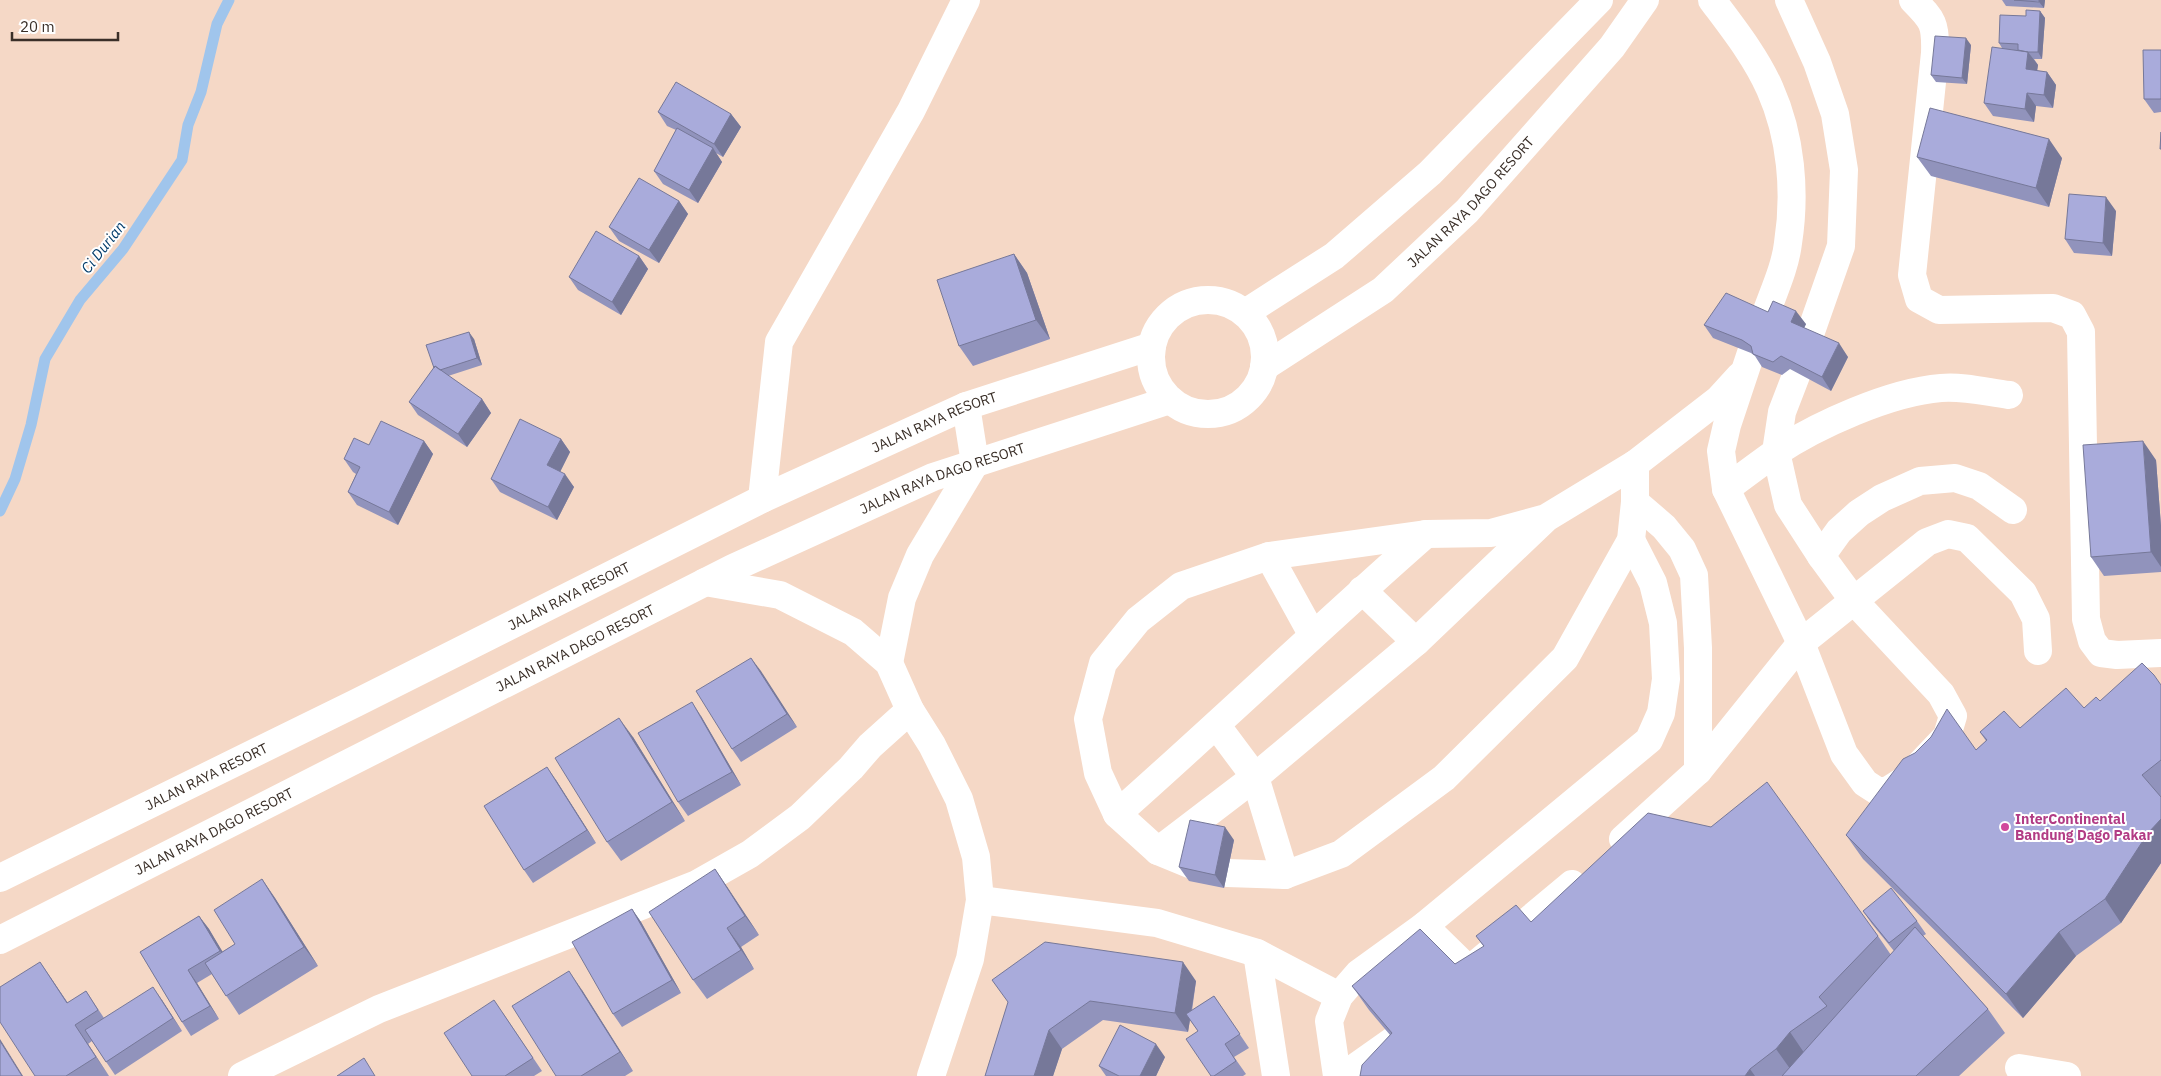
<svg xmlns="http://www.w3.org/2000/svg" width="2161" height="1076" font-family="'IBM Plex Sans',sans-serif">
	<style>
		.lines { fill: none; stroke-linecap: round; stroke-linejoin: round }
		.stream { stroke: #a0c5ec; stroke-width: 11 }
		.minor { stroke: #fff; stroke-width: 28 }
		.wall { fill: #9193bc }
		.shaded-wall { fill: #767899 }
		.building { fill: #a9abdb; stroke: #767899 }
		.hotel-dot { fill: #d1479c; stroke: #fff; stroke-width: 2 }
		.labels { text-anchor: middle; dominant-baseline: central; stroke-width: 4; stroke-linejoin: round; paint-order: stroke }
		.street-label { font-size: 14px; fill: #3a2f28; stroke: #fff }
		.hotel-label { font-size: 14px; font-weight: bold; fill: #b23c85; stroke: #fff; text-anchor: start }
		.water-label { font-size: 15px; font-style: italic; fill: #023c6b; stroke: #fff }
	</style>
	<rect width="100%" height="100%" fill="#f5d8c6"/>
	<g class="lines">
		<path class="stream" d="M0 511 15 479 31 425 45 359 80 300 123 249 182 160 188 125 201 92 217 24 229 0"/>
		<g class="minor">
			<path d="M1712 0C1733 28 1756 57 1770 89 1791 136 1796 192 1788 243 1785 269 1772 295 1764 319"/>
			<path d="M1789 0 1817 62 1835 114 1844 170 1841 246 1808 340"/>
			<path d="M1913 0C1933 20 1936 24 1935 53L1912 275 1919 299 1939 310 2053 308 2072 315 2081 332 2086 619 2092 641 2101 653 2117 655 2161 653"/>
			<circle cx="1208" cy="357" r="57"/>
			<path d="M1245 313 1334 256 1430 173 1599 0"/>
			<path d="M1751 353 1727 425 1721 451 1726 489 1801 643 1844 754 1865 783 1882 794 1906 779 1947 736 1953 716 1941 694 1854 601 1821 556 1788 505 1776 452 1782 412 1797 373"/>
			<path id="s1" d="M1264 367 1383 290 1467 211 1612 47 1645 0"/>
			<path d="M1726 489C1742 477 1758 465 1775 453 1817 425 1890 392 1941 388 1963 386 1986 392 2009 395"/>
			<path d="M762 499 779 342 911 111 966 0"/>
			<path d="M1635 502 1664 527 1682 549 1694 575 1698 648V771"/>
			<path d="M1269 556 1312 634"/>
			<path d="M1821 556 1839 531 1859 513 1882 498 1920 481 1955 478 1979 486 2013 510"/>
			<path d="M705 582 780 595 853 632 889 663 910 710 932 745 959 799 976 857 980 900 970 959 931 1076"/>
			<path d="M1362 590 1416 642"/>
			<path d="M889 663 902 598 920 555 975 463 966 406"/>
			<path d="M1217 726 1255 777 1285 875"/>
			<path d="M1117 814C1221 722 1321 626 1426 534"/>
			<path d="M1623 839 1698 771 1801 643 1927 542 1948 534 1967 538 2023 593 2036 619 2038 651"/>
			<path d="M1158 851 1255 777 1416 642 1544 520"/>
			<path d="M1192 865 1158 851 1117 814 1098 773 1088 719 1103 663 1138 620 1181 586 1269 556 1426 534 1491 533 1546 518 1635 464 1719 399 1740 376"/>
			<path d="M1227 873 1285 875 1341 854 1444 778 1565 658 1631 540 1635 502V464"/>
			<path id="s2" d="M0 878 356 703 762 499 966 406 1152 346"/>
			<path d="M980 900 1157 923 1257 953 1339 996"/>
			<path d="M1424 926 1469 970 1572 884"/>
			<path id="s3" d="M0 940 733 568 933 477 1170 400"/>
			<path d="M1257 953 1276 1076"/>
			<path d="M2019 1068 2067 1076"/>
			<path d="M242 1076 379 1009 697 884 750 854 800 817 851 768 870 746 910 710"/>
			<path d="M1337 1076 1329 1021 1339 996 1359 973 1424 926 1649 740 1661 713 1666 679 1663 623 1653 583 1631 540"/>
			<path d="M1343 1076 1394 1040"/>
		</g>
	</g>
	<path class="wall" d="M2002 0H2045L2044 8 2006 6Z
		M2040 11 2045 18 2042 59H2034L2038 65 2037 71 2047 72 2056 85 2053 108 2036 106 2034 122 1993 116 1984 103 2002 48 1999 43 2026 16Z
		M1971 45 1967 84 1936 82 1931 75Z
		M2161 50V112L2154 113 2144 99Z
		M658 112 731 114 741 127 723 157 716 153 722 162 698 203 663 184 654 171 676 130 667 126Z
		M1917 157 2062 158 2049 207 1931 176Z
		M679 201 688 214 659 263 619 241 609 227Z
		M2116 211 2112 256 2074 253 2065 239Z
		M1014 254 1027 273 1050 339 973 366 959 346Z
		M639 256 648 269 621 315 578 290 569 277Z
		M1768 312 1806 324 1804 328 1848 357 1831 391 1790 369 1782 375 1762 367 1755 356 1751 353 1713 338 1704 325Z
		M474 339 482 365 448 376 482 399 491 413 467 447 418 415 409 402 434 368Z
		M561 439 570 452 560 472 574 487 557 520 500 492 491 479Z
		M424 441 433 454 398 525 357 505 348 492 356 474 353 472 344 459 369 445Z
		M2156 460 2161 526V572L2104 576 2091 557Z
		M751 658 797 727 741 762 732 749Z
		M2161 685V863L2121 923 2076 956 2023 1018 1863 859 1846 835 1976 750 1986 741 1980 732 2020 728 2084 708 2100 701Z
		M701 716 741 785 688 816 678 802Z
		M633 737 685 821 621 861 607 842Z
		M556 780 596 843 533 883 524 870Z
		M1711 827 1878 936 1891 955 1894 951 1872 924 1863 911 1917 921 1926 934 1923 936 1988 1009 2005 1033 1959 1076H1360L1390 1035 1369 1010 1352 986 1455 964 1484 947 1476 936 1531 922Z
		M1234 840 1224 888 1189 881 1179 867Z
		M715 869 759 935 741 947 754 969 707 999 693 980Z
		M262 879 275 898 318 966 239 1015 212 974 197 983 219 1019 191 1036 182 1022 140 952 199 916 209 929 222 952 235 944Z
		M632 909 641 922 681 993 622 1027 613 1014Z
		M40 962 68 1003 86 991 104 1018 162 1000 182 1031 115 1075 92 1041 88 1044 109 1076H35Z
		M1196 981 1192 1011 1214 996 1249 1048 1234 1057 1246 1074 1243 1076H1211L1198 1031 1190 1020 1188 1032 1103 1020 1062 1049 1053 1076H985L1008 1003Z
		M582 990 633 1071 625 1076H556Z
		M503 1013 542 1071 534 1076H472Z
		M1165 1057 1156 1076H1106L1099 1066Z"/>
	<path class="shaded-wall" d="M2039 0H2045L2044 8 2039 2Z
		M2040 11 2045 18 2042 59 2038 52Z
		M1966 38 1971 45 1967 84 1962 78Z
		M2028 52 2038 65 2035 83 2026 69Z
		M2047 72 2056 85 2053 108 2044 95Z
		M2027 93 2036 106 2034 122 2025 109Z
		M731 114 741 127 723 157 714 144Z
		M2049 139 2062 158 2049 207 2036 188Z
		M713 148 722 162 698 203 689 190Z
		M2106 197 2116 211 2112 256 2103 243Z
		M679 201 688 214 659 263 649 250Z
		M1014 254 1027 273 1050 339 1036 320Z
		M639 256 648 269 621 315 612 302Z
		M1796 311 1806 324 1800 336 1791 322Z
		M469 332 474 339 482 365 477 358Z
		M1839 343 1848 357 1831 391 1822 377Z
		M482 399 491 413 467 447 458 434Z
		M561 439 570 452 557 478 547 465Z
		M424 441 433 454 398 525 389 512Z
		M2143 441 2156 460 2161 526V567L2151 552Z
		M565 474 574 487 557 520 548 507Z
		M751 658 761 671 797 727 787 714Z
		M692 702 701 716 741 785 732 772Z
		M619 718 633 737 685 821 672 802Z
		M547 767 556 780 596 843 587 830Z
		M2161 819V863L2121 923 2105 899 2148 833Z
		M1225 827 1234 840 1224 888 1215 875Z
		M715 869 728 888 759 935 745 916Z
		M262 879 275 898 318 966 304 947Z
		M632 909 641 922 681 993 672 980Z
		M199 916 209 929 230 964 220 951Z
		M727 928 741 947 754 969 741 950Z
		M2059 932 2076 956 2023 1018 2006 994Z
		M40 962 53 981 80 1022 67 1003Z
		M1183 962 1196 981 1188 1032 1175 1013Z
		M188 970 197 983 219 1019 210 1006Z
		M569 971 582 990 633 1071 620 1052Z
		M153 987 162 1000 182 1031 173 1018Z
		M75 1025 88 1044 109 1076 96 1057Z
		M1049 1030 1062 1049 1053 1076H1034Z
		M1790 1032 1807 1057 1793 1073 1776 1049Z
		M0 1039 23 1076H22L0 1041Z
		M1156 1044 1165 1057 1156 1076H1140Z
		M1750 1069 1755 1076H1745Z"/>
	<path class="building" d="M2014 0H2039V2Z
		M2026 10 2040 11 2038 52H2028L2018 50V44L1999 43 2000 15 2026 16Z
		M1935 36 1966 38 1962 78 1931 75Z
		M1992 47 2028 52 2026 69 2047 72 2044 95 2027 93 2025 109 1984 103Z
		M2143 50H2161V99H2144Z
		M676 82 731 114 714 144 658 112Z
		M1930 108 2049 139 2036 188 1917 157Z
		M677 128 713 148 689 190 654 171Z
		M2161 132V149H2160Z
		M639 178 679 201 649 250 609 227Z
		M2069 194 2106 197 2103 243 2065 239Z
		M596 231 639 256 612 302 569 277Z
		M1014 254 1036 320 959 346 937 280Z
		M1726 293 1768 312 1773 301 1796 311 1791 322 1839 343 1822 377 1781 356 1773 362 1753 354 1751 346 1742 340 1704 325Z
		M469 332 477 358 440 370 435 366 434 368 426 345Z
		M435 366 482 399 458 434 409 402Z
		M520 419 561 439 547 465 565 474 548 507 491 479Z
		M381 421 424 441 389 512 348 492 360 467 344 459 354 438 369 445Z
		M2143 441 2151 552 2091 557 2083 445Z
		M751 658 787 714 732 749 696 691Z
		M2142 663 2154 675 2161 685V760L2142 775 2161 797V819L2148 833 2105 899 2059 932 2006 994 1846 835 1903 759 1915 753 1931 737 1947 709 1976 750 1987 740 1980 732 2004 711 2020 728 2066 688 2084 708 2096 697 2100 701Z
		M692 702 732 772 678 802 638 733Z
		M619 718 672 802 607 842 555 758Z
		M547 767 587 830 524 870 484 806Z
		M1767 782 1878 936 1819 997 1827 1006 1790 1032 1776 1049 1750 1069 1745 1076H1360L1362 1065 1392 1033 1352 986 1420 929 1455 964 1484 946 1476 936 1516 905 1531 922 1648 813 1711 827Z
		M1190 820 1225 827 1215 875 1179 867Z
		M715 869 745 916 727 928 741 950 693 980 649 912Z
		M262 879 304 947 226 996 205 963 235 944 214 910Z
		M1891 888 1917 921 1889 943 1863 911Z
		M632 909 672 980 613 1014 572 942Z
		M199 916 220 951 188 970 210 1006 182 1022 140 952Z
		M1915 927 1988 1009 1916 1076H1782Z
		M1045 942 1183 962 1175 1013 1090 1001 1049 1030 1034 1076H985L1008 1002 992 980Z
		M40 962 67 1003 86 991 98 1010 75 1025 96 1057 66 1076H35L0 1022V987Z
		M569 971 620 1052 581 1076H556L512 1006Z
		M153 987 173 1018 106 1062 85 1030Z
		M1214 996 1240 1034 1225 1044 1236 1061 1214 1076H1211L1186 1039 1198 1031 1186 1014Z
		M494 1000 533 1058 505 1076H472L444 1033Z
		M1120 1025 1156 1044 1140 1076H1119L1099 1066Z
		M0 1041 22 1076H0Z
		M364 1058 375 1076H337Z"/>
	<circle class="hotel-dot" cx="2005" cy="827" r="5"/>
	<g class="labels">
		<g class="street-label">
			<text stroke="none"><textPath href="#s1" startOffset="266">JALAN RAYA DAGO RESORT</textPath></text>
			<text stroke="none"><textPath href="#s2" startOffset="1040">JALAN RAYA RESORT</textPath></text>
			<text stroke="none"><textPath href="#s3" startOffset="1050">JALAN RAYA DAGO RESORT</textPath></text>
			<text stroke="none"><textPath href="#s2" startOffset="635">JALAN RAYA RESORT</textPath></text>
			<text stroke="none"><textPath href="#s3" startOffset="645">JALAN RAYA DAGO RESORT</textPath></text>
			<text stroke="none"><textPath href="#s2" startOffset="230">JALAN RAYA RESORT</textPath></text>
			<text stroke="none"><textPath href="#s3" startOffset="240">JALAN RAYA DAGO RESORT</textPath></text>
		</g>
		<g class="hotel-label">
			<text x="2015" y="819">InterContinental<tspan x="2015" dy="16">Bandung Dago Pakar</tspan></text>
		</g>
		<g class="water-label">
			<text transform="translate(103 247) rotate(-52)">Ci Durian</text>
		</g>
	</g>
	<path d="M12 32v8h106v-8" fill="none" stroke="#3a2f28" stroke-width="2.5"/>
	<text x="20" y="32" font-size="15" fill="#3a2f28" stroke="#ffffff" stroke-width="4" paint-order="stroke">20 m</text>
</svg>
